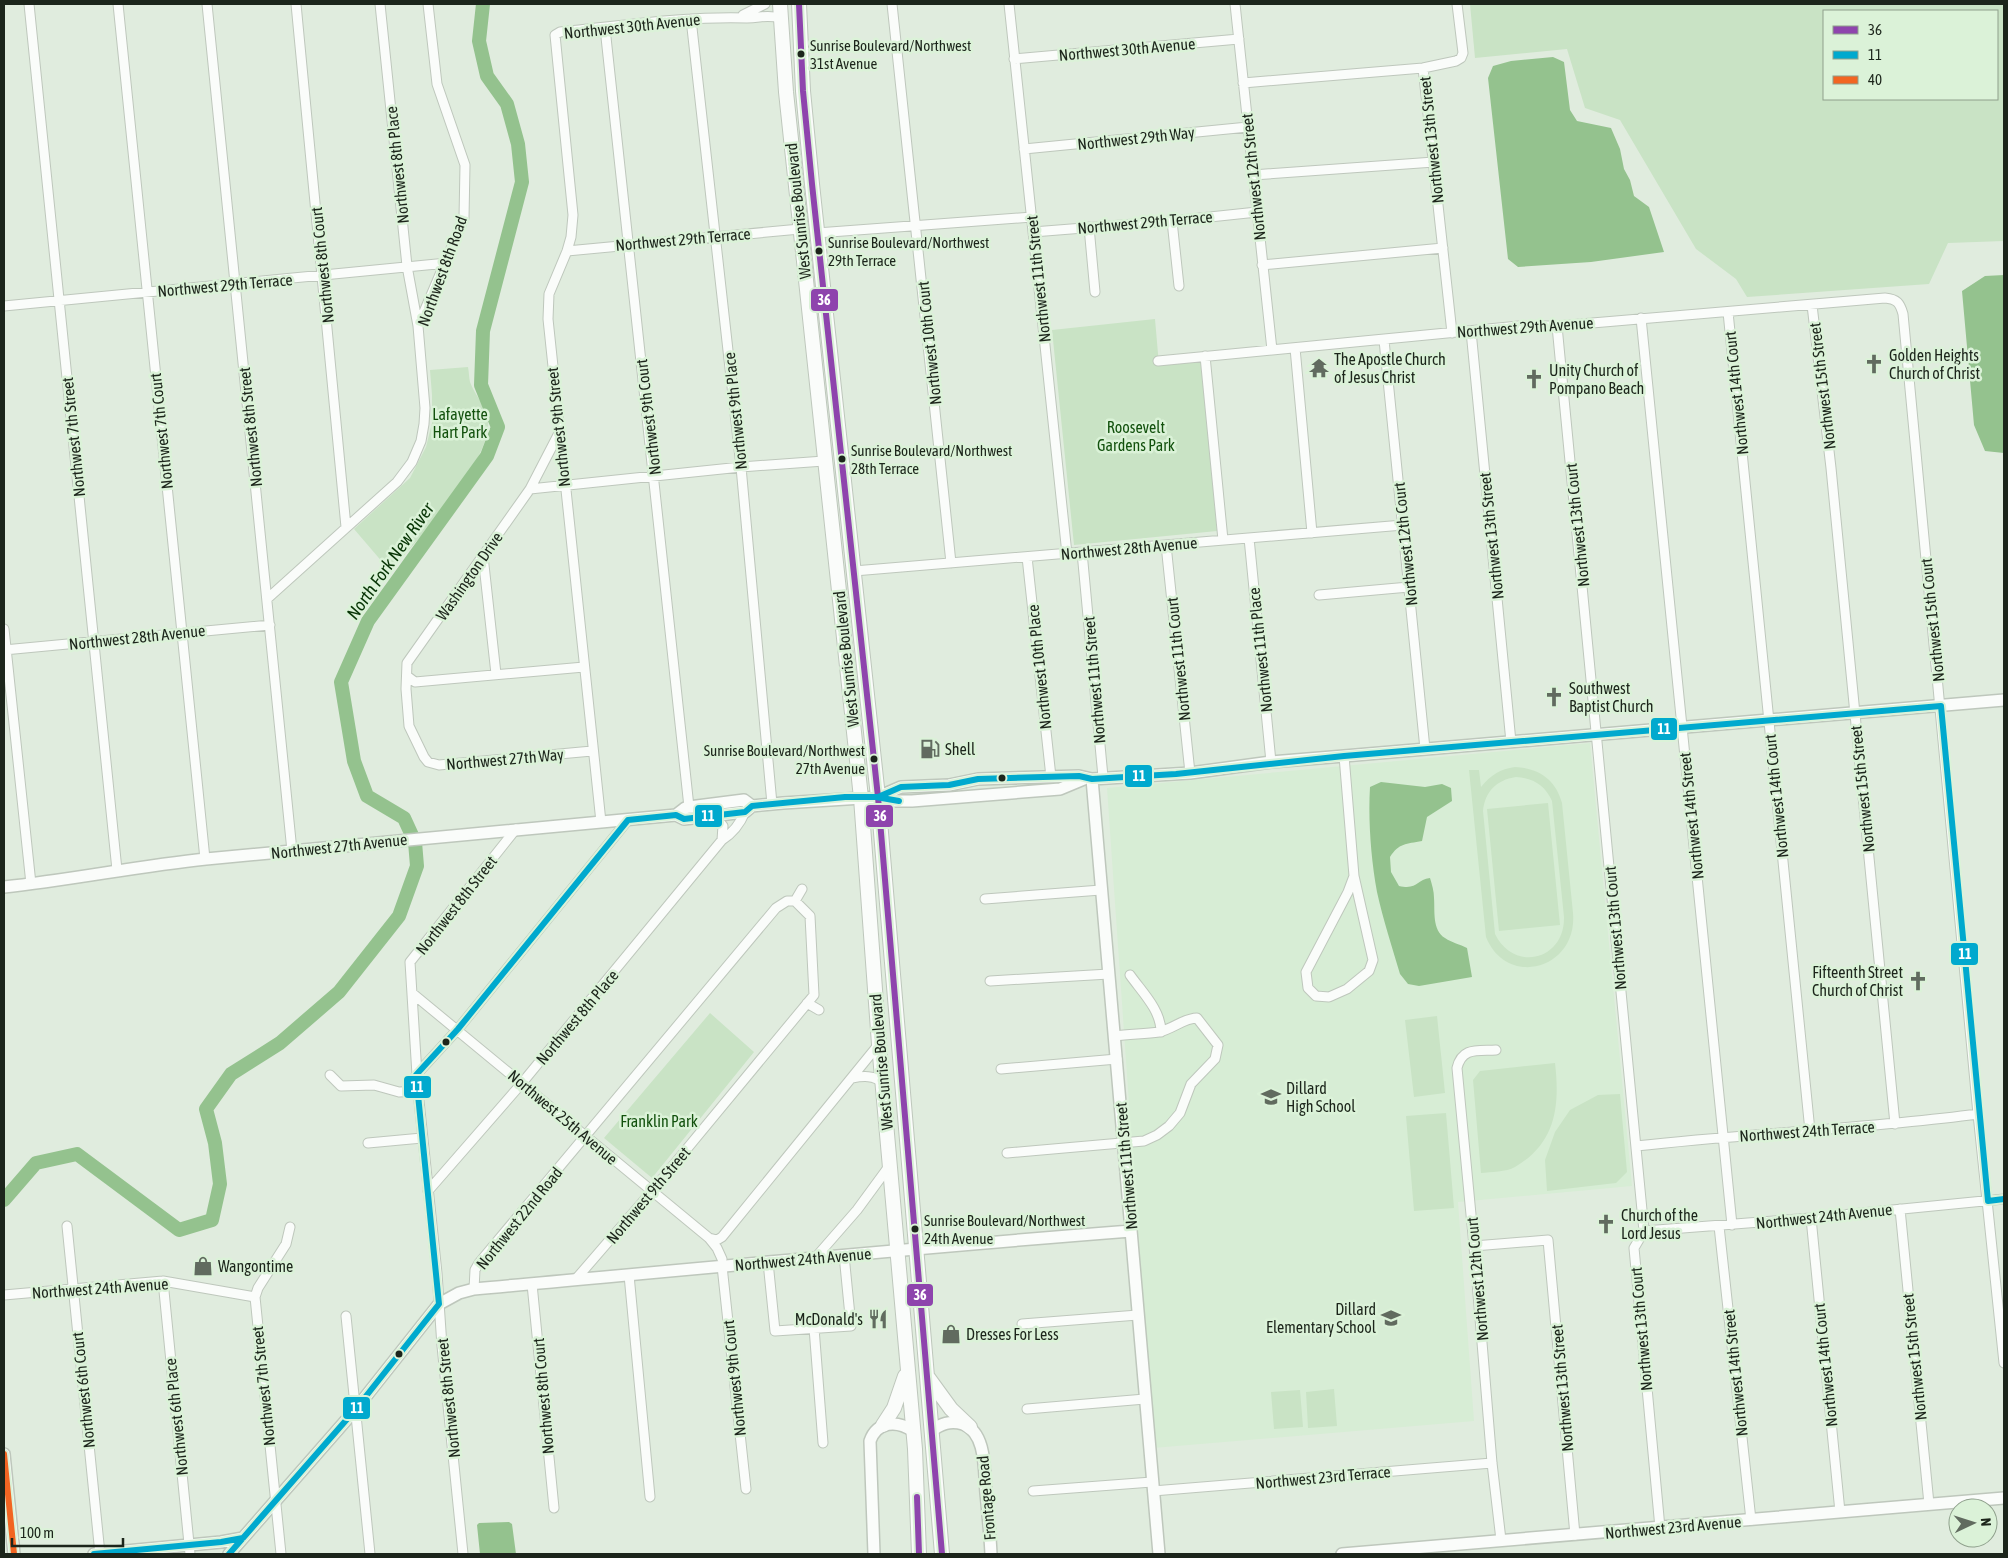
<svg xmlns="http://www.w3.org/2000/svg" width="2008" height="1558" font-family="'Asap Condensed',sans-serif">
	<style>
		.built { fill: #d7edd5 }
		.green { fill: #c9e3c5; fill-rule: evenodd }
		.water { fill: #94c28e }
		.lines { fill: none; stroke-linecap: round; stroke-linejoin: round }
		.river { stroke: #94c28e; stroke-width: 14 }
		.minor-casing { stroke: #bec7bc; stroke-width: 11 }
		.tertiary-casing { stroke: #bec7bc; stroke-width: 14 }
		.primary-casing { stroke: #bec7bc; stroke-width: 16 }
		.minor { stroke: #fafcfa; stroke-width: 9 }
		.tertiary { stroke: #fafcfa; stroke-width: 11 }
		.primary { stroke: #fafcfa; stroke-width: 14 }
		.bus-1-casing { stroke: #dbf2d8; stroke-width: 10 }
		.bus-2-casing { stroke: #dbf2d8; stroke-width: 10 }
		.bus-3-casing { stroke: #dbf2d8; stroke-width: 10 }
		.bus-1 { stroke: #8e44ad; stroke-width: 6 }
		.bus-2 { stroke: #00a9ce; stroke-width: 6 }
		.bus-3 { stroke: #f26522; stroke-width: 6 }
		.bus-dot { fill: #1c251b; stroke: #dbf2d8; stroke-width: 2 }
		.labels { text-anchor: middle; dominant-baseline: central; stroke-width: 5; stroke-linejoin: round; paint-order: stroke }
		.bus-label { font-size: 15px; fill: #1c251b; stroke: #dbf2d8; text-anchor: start }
		.street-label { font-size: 16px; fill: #1c251b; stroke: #dbf2d8 }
		.poi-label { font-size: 16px; fill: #1c251b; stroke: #dbf2d8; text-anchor: start }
		.park-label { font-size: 16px; fill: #12510d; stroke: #dbf2d8 }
		.water-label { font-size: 18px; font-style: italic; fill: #083506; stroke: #dbf2d8 }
		.line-badge { stroke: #dbf2d8; stroke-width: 2 }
		.badge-label { font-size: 14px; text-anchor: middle; font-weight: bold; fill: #fff }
	</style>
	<rect width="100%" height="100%" fill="#e0ecde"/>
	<path class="built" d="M1590 743 1632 1186 1458 1202 1474 1421 1153 1448 1107 788Z"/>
	<path class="green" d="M1470 4H2004V241L1948 243 1929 284 1747 297 1736 279 1696 249 1620 120 1585 108 1567 49 1475 58ZM1824 11H1997V99H1824Z
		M1155 319 1159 365 1201 361 1217 531 1074 545 1052 330Z
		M468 367C469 372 469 378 470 382 475 396 486 405 488 420 493 460 416 542 390 571L354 529 410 478 426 447 432 423V395L430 370Z
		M1515 767C1539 768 1556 780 1562 803L1573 913C1578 969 1507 989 1486 937L1469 770H1479L1481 787C1491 775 1500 769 1515 767ZM1516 777C1533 778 1545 785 1552 801L1564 917C1565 960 1514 973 1495 934L1483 811C1485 792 1496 780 1516 777Z
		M1548 803 1560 925 1499 931 1487 809Z
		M710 1013 754 1052 652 1178 604 1138Z
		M1437 1016 1445 1093 1414 1097 1405 1020Z
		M1555 1063C1560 1106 1556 1143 1515 1167 1506 1172 1491 1172 1481 1173L1473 1080 1480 1071Z
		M1620 1094 1627 1172 1616 1183 1547 1191 1545 1160 1555 1132 1570 1110 1598 1095Z
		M1446 1113 1454 1208 1414 1211 1406 1116Z
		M1334 1389 1337 1426 1308 1428 1306 1392Z
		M1300 1390 1303 1427 1274 1429 1271 1392Z"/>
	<path class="water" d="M1553 57 1564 62 1570 110 1577 121 1611 128 1620 149 1624 169 1630 180 1634 196 1649 207 1664 252 1591 262 1518 267 1508 259 1488 78 1493 66 1511 61Z
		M2004 275V453L1985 451 1974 425 1962 291 1985 276Z
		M1381 782 1425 787 1442 784 1451 788 1452 801 1427 817 1422 841C1406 844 1399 843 1390 857L1391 872 1399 886C1418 890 1416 880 1430 878 1432 885 1434 891 1434 898 1435 911 1432 930 1445 938 1452 943 1460 944 1467 948L1472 977 1419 986 1408 984 1400 974C1392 947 1383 919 1377 892 1371 859 1368 820 1370 787Z
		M509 1522 512 1524 516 1554H480L477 1525 479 1523Z"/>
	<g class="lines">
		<path class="river" d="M4 1200 36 1163 77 1154 179 1230 212 1220 220 1184 215 1143 206 1109 231 1074 280 1043 339 992 399 916 417 866 415 842 404 818 367 796 354 761 341 682 368 621 487 456 498 427 481 385 483 331 522 182 518 144 507 104 487 76 479 41 483 4"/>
		<defs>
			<path id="minor" d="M29 4 117 870
				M118 4 205 859
				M207 4 292 851
				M296 4 346 527
				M380 4 407 266 418 326
				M892 4 951 563
				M1009 4 1067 554
				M1235 4 1272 350
				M743 15 765 4
				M691 19 741 467 772 804
				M605 28 689 807
				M1014 59 1239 39
				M1423 68 1452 333
				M1243 83 1423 68 1456 61 1461 58 1463 53 1457 4
				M1024 149 1248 127
				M1253 175 1434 162
				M1172 221 1179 286
				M1089 227 1095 292
				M1033 232 1172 221 1257 212
				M817 233 1032 217
				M567 251 800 229
				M1262 265 1443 248
				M1812 305 1831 468 1895 1124
				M4 306 447 263
				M1728 312 1810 1131
				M1641 318 1732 1225
				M1557 326 1644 1231 1634 1248 1660 1528
				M1471 331 1511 742
				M1384 340 1425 749
				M1295 348 1312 533
				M1205 356 1223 540
				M1158 361 1519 326H1557L1885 298C1897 299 1900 303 1903 314L1978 1114 2004 1363
				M559 433 530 489 407 663 406 689 409 726 424 757 428 762 439 765 592 751
				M530 489 741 467 824 461
				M1249 538 1271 762
				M1166 545 1190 773
				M1082 552 1103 777
				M483 556 496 674
				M1027 557 1051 777
				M854 571 1403 525
				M1319 595 1409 587
				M267 599 397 482 412 462 421 441 424 424 425 408 418 326 464 218 465 165 437 84 428 4
				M4 629 31 884
				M4 650 270 625
				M407 676 415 682 584 667
				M1344 756 1354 876 1373 960 1369 971 1347 989 1329 997 1316 996 1308 988 1306 972 1348 892 1354 876
				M715 816 723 826 722 840
				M601 822 548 319 549 294 567 251 571 237 573 215 555 35 560 32C622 26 685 16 747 18 761 18 765 14 781 18
				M985 899 1101 890
				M795 901 802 889
				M1130 975C1142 992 1161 1010 1161 1032
				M990 981 1109 974
				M412 993 709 1238 717 1240 722 1237 879 1044
				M807 1003 819 1010
				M1496 1050C1477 1051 1462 1047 1457 1068L1474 1246 1492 1463 1501 1540
				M1001 1069 1117 1059
				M330 1075 341 1086 374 1085 399 1092 418 1091
				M416 1075 458 1029 628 820
				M852 1078C863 1076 874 1075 883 1083
				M368 1143 422 1138
				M1636 1146C1750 1133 1865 1129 1978 1114
				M1007 1153 1144 1141 1157 1135 1169 1126 1180 1113 1191 1084 1215 1059 1218 1045 1197 1018C1184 1018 1173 1029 1159 1032 1145 1034 1129 1034 1115 1036
				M428 1191 522 1083 722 840C733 833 740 824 745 812
				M1900 1209 1929 1504
				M1811 1218 1840 1512
				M67 1226 100 1554
				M1719 1226 1751 1520
				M1644 1231 1811 1218 2004 1199
				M709 1238 717 1248 722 1259
				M1474 1246 1548 1240 1575 1535
				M816 1257 857 1210 890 1165
				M768 1262 775 1331 851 1326 844 1255
				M722 1266 746 1489
				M629 1275 650 1497
				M576 1279 652 1191 814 995 810 916 795 901
				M163 1281 190 1554
				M532 1284 554 1508
				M474 1289 475 1270 479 1263 776 908 787 901H795
				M4 1295 163 1281 255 1297
				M346 1316 370 1554
				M1022 1324 1138 1315
				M814 1328 823 1443
				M1027 1409 1145 1399
				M1033 1491 1152 1482
				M1153 1491 1492 1463
				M281 1554 255 1297 258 1288 286 1244 290 1227
				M463 1554 442 1346 437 1273 418 1091 410 962 516 829"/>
			<path id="tertiary" d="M1092 779 1159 1554
				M878 797 901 787 949 785 978 779 1079 776 1092 779 1190 773 1271 762 1344 756 2004 700
				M676 815 685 808 689 807 744 800 752 806
				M4 887C71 880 138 866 206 859 362 843 519 831 676 815L684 819 745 812 752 806 783 803 878 797 890 801H912L1060 789 1084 779
				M931 1431C941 1424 950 1420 963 1424 987 1433 984 1471 986 1493 988 1513 990 1534 991 1554
				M4 1454 14 1554
				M94 1554 221 1542 243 1538
				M229 1554 355 1410 439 1304 459 1293 474 1289C693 1269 912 1248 1131 1231
				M874 1554 870 1441C877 1421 897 1420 913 1431
				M1342 1554 2004 1498"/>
			<path id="primary" d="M780 4 786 92 861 798 879 1044 915 1449 919 1554
				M799 4 803 91 812 184 878 797 942 1554
				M927 1376 951 1409 970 1427
				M883 1425 894 1408 905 1376"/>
		</defs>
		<use href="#minor" class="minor-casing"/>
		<use href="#tertiary" class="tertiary-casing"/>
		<use href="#primary" class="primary-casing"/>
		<use href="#minor" class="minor"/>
		<use href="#tertiary" class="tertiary"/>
		<use href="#primary" class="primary"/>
		<defs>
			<path id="bus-1" d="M799 4 803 91 812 184 878 797 942 1554
				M917 1497 919 1554"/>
			<path id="bus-2" d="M878 797 901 787 949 785 978 779 1079 776 1092 779 1176 774 1344 756 1941 706 1988 1201 2004 1199
				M94 1554 221 1542 243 1538
				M229 1554 355 1410 439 1304 416 1075 458 1029 628 820 676 815 684 819 745 812 752 806 845 797H876L899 801"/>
			<path id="bus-3" d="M4 1454 14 1554"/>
		</defs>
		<use href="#bus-1" class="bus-1-casing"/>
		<use href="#bus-2" class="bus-2-casing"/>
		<use href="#bus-3" class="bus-3-casing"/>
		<use href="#bus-1" class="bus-1"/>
		<use href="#bus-2" class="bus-2"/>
		<use href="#bus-3" class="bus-3"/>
	</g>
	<defs>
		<symbol id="church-bare" viewBox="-9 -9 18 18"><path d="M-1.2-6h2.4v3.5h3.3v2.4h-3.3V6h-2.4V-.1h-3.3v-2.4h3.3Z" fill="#616b5f" stroke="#dbf2d8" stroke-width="2.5" paint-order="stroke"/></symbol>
		<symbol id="temple-bare" viewBox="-9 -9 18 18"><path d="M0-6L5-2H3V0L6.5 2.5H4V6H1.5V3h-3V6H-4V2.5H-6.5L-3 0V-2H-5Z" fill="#616b5f" stroke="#dbf2d8" stroke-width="2.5" paint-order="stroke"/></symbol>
		<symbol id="fuel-bare" viewBox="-9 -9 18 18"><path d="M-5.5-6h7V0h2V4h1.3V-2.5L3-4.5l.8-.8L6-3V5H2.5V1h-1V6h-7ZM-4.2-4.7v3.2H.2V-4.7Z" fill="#616b5f" stroke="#dbf2d8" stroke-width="2.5" paint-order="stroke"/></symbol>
		<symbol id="school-bare" viewBox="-9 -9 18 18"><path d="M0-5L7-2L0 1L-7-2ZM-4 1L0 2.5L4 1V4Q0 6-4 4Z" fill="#616b5f" stroke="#dbf2d8" stroke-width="2.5" paint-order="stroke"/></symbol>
		<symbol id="shop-bare" viewBox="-9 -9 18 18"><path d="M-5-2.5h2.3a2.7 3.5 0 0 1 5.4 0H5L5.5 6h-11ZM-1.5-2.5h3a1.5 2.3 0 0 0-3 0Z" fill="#616b5f" stroke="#dbf2d8" stroke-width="2.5" paint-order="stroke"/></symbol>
		<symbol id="restaurant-bare" viewBox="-9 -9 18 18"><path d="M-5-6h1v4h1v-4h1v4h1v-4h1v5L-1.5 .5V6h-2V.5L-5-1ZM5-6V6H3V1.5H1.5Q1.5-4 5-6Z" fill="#616b5f" stroke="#dbf2d8" stroke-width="2.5" paint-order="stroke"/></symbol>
	</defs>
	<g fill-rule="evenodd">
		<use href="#church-bare" x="1860" y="350" width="28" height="28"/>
		<use href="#temple-bare" x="1305" y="354" width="28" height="28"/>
		<use href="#church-bare" x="1520" y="365" width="28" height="28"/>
		<use href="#church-bare" x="1540" y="683" width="28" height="28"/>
		<use href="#fuel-bare" x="916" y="735" width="28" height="28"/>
		<use href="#church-bare" x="1904" y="967" width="28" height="28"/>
		<use href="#school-bare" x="1257" y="1083" width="28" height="28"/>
		<use href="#church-bare" x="1592" y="1210" width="28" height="28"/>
		<use href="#shop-bare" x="189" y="1252" width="28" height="28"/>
		<use href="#school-bare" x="1377" y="1304" width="28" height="28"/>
		<use href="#restaurant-bare" x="864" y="1305" width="28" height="28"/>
		<use href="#shop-bare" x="937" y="1320" width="28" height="28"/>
	</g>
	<g class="bus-dot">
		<circle cx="801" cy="54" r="4.5"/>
		<circle cx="819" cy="251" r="4.5"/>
		<circle cx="842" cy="459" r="4.5"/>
		<circle cx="874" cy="759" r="4.5"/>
		<circle cx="1002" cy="778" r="4.5"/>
		<circle cx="446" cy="1042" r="4.5"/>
		<circle cx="915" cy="1229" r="4.5"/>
		<circle cx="399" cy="1354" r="4.5"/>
	</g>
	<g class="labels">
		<g class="bus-label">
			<text x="810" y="45">Sunrise Boulevard/Northwest<tspan x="810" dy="18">31st Avenue</tspan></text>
			<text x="828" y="242">Sunrise Boulevard/Northwest<tspan x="828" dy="18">29th Terrace</tspan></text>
			<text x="851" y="450">Sunrise Boulevard/Northwest<tspan x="851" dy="18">28th Terrace</tspan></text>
			<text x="865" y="750" text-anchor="end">Sunrise Boulevard/Northwest<tspan x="865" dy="18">27th Avenue</tspan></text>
			<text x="924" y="1220">Sunrise Boulevard/Northwest<tspan x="924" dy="18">24th Avenue</tspan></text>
		</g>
		<g class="street-label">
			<text transform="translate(632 26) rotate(-6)">Northwest 30th Avenue</text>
			<text transform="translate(1127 49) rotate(-5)">Northwest 30th Avenue</text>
			<text transform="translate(1136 138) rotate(-6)">Northwest 29th Way</text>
			<text transform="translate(1431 140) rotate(-96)">Northwest 13th Street</text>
			<text transform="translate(397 165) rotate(-96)">Northwest 8th Place</text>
			<text transform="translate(1253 177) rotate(-96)">Northwest 12th Street</text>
			<text transform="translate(798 211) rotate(-96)">West Sunrise Boulevard</text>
			<text transform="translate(1145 222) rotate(-5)">Northwest 29th Terrace</text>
			<text transform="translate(683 239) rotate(-5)">Northwest 29th Terrace</text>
			<text transform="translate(322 265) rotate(-96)">Northwest 8th Court</text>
			<text transform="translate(442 271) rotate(-70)">Northwest 8th Road</text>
			<text transform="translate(1038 279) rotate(-96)">Northwest 11th Street</text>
			<text transform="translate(225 285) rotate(-5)">Northwest 29th Terrace</text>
			<text transform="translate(1525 327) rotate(-4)">Northwest 29th Avenue</text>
			<text transform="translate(929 343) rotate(-96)">Northwest 10th Court</text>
			<text transform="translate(1822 386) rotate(-97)">Northwest 15th Street</text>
			<text transform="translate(1736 393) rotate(-96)">Northwest 14th Court</text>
			<text transform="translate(735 411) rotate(-96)">Northwest 9th Place</text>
			<text transform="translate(648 417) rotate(-97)">Northwest 9th Court</text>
			<text transform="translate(250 427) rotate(-96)">Northwest 8th Street</text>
			<text transform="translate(558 427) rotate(-96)">Northwest 9th Street</text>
			<text transform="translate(161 431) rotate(-96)">Northwest 7th Court</text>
			<text transform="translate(73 437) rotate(-96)">Northwest 7th Street</text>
			<text transform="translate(1577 525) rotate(-96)">Northwest 13th Court</text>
			<text transform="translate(1491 536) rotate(-96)">Northwest 13th Street</text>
			<text transform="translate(1405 544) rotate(-96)">Northwest 12th Court</text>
			<text transform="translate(1129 548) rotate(-5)">Northwest 28th Avenue</text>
			<text transform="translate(469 576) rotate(-55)">Washington Drive</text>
			<text transform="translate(1932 620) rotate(-96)">Northwest 15th Court</text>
			<text transform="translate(137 637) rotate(-6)">Northwest 28th Avenue</text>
			<text transform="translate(1260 650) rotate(-96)">Northwest 11th Place</text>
			<text transform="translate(846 659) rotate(-96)">West Sunrise Boulevard</text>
			<text transform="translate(1178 659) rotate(-96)">Northwest 11th Court</text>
			<text transform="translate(1039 667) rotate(-96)">Northwest 10th Place</text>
			<text transform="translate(1094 680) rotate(-95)">Northwest 11th Street</text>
			<text transform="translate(505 759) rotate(-5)">Northwest 27th Way</text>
			<text transform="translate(1862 789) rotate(-96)">Northwest 15th Street</text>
			<text transform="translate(1776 796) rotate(-96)">Northwest 14th Court</text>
			<text transform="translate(1691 816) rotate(-96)">Northwest 14th Street</text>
			<text transform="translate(339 846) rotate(-6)">Northwest 27th Avenue</text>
			<text transform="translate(456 905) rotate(-52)">Northwest 8th Street</text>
			<text transform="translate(1615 928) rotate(-95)">Northwest 13th Court</text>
			<text transform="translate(577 1017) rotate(-50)">Northwest 8th Place</text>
			<text transform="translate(881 1062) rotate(-95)">West Sunrise Boulevard</text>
			<text transform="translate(563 1117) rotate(40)">Northwest 25th Avenue</text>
			<text transform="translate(1807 1131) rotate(-4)">Northwest 24th Terrace</text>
			<text transform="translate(1126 1166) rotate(-95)">Northwest 11th Street</text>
			<text transform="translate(648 1195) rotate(-50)">Northwest 9th Street</text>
			<text transform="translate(1824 1216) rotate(-6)">Northwest 24th Avenue</text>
			<text transform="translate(519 1218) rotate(-51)">Northwest 22nd Road</text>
			<text transform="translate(803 1259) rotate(-5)">Northwest 24th Avenue</text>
			<text transform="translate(1477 1279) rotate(-95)">Northwest 12th Court</text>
			<text transform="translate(100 1288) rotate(-4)">Northwest 24th Avenue</text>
			<text transform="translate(1641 1329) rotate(-95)">Northwest 13th Court</text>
			<text transform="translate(1914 1357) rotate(-96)">Northwest 15th Street</text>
			<text transform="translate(1825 1365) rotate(-96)">Northwest 14th Court</text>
			<text transform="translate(1735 1373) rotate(-96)">Northwest 14th Street</text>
			<text transform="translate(734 1378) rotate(-96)">Northwest 9th Court</text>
			<text transform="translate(263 1386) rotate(-96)">Northwest 7th Street</text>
			<text transform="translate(1562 1388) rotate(-95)">Northwest 13th Street</text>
			<text transform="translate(83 1390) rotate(-96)">Northwest 6th Court</text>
			<text transform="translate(543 1396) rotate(-95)">Northwest 8th Court</text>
			<text transform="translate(448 1398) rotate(-96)">Northwest 8th Street</text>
			<text transform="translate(176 1417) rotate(-96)">Northwest 6th Place</text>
			<text transform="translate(1323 1477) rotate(-5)">Northwest 23rd Terrace</text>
			<text transform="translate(986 1498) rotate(-95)">Frontage Road</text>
			<text transform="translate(1673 1527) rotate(-5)">Northwest 23rd Avenue</text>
		</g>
		<g class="poi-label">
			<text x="1889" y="355">Golden Heights<tspan x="1889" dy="18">Church of Christ</tspan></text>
			<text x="1334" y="359">The Apostle Church<tspan x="1334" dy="18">of Jesus Christ</tspan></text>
			<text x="1549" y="370">Unity Church of<tspan x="1549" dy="18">Pompano Beach</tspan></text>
			<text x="1569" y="688">Southwest<tspan x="1569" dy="18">Baptist Church</tspan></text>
			<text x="945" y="749">Shell</text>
			<text x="1903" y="972" text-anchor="end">Fifteenth Street<tspan x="1903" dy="18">Church of Christ</tspan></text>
			<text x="1286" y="1088">Dillard<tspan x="1286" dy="18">High School</tspan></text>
			<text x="1621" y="1215">Church of the<tspan x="1621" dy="18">Lord Jesus</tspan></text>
			<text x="218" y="1266">Wangontime</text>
			<text x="1376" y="1309" text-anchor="end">Dillard<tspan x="1376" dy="18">Elementary School</tspan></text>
			<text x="863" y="1319" text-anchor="end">McDonald's</text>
			<text x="966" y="1334">Dresses For Less</text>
		</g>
		<g class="park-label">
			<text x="460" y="414">Lafayette<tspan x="460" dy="18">Hart Park</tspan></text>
			<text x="1136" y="427">Roosevelt<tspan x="1136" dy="18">Gardens Park</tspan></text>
			<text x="659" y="1121">Franklin Park</text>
		</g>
		<g class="water-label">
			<text transform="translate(390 561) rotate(-55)">North Fork New River</text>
		</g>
	</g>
	<g class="line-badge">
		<rect x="810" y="288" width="29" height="24" rx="5" fill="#8e44ad"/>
		<rect x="1650" y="717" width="28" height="24" rx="5" fill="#00a9ce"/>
		<rect x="1124" y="764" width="29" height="24" rx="5" fill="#00a9ce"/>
		<rect x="865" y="804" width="29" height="24" rx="5" fill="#8e44ad"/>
		<rect x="694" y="804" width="29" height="24" rx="5" fill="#00a9ce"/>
		<rect x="1950" y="942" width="29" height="24" rx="5" fill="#00a9ce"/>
		<rect x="403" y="1075" width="29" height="24" rx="5" fill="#00a9ce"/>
		<rect x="906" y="1283" width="28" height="24" rx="5" fill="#8e44ad"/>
		<rect x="342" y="1396" width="29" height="24" rx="5" fill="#00a9ce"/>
	</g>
	<g class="badge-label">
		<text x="824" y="305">36</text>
		<text x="1664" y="734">11</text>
		<text x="1139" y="781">11</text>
		<text x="880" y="821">36</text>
		<text x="708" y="821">11</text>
		<text x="1965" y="959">11</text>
		<text x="417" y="1092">11</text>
		<text x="920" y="1300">36</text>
		<text x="357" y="1413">11</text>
	</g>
	<rect width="2008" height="1558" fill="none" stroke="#1c251b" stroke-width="10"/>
	<rect x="1823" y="10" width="175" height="90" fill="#dbf2d8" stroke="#8fa08c"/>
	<rect x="1833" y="26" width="25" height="8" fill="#8e44ad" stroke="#8fa08c"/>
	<text x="1868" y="35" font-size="15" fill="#1c251b">36</text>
	<rect x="1833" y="51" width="25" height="8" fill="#00a9ce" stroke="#8fa08c"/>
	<text x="1868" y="60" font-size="15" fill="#1c251b">11</text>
	<rect x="1833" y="76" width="25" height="8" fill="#f26522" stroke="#8fa08c"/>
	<text x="1868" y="85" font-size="15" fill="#1c251b">40</text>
	<g transform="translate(1973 1523) rotate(86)"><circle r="24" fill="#dbf2d8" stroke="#8fa08c"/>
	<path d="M0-4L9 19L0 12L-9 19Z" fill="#616b5f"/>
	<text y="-8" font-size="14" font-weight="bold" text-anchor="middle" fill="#1c251b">N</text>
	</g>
	<path d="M12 1538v8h111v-8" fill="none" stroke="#1c251b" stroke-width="2.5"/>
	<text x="20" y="1538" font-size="15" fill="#1c251b" stroke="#dbf2d8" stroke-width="4" paint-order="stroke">100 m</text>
</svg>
